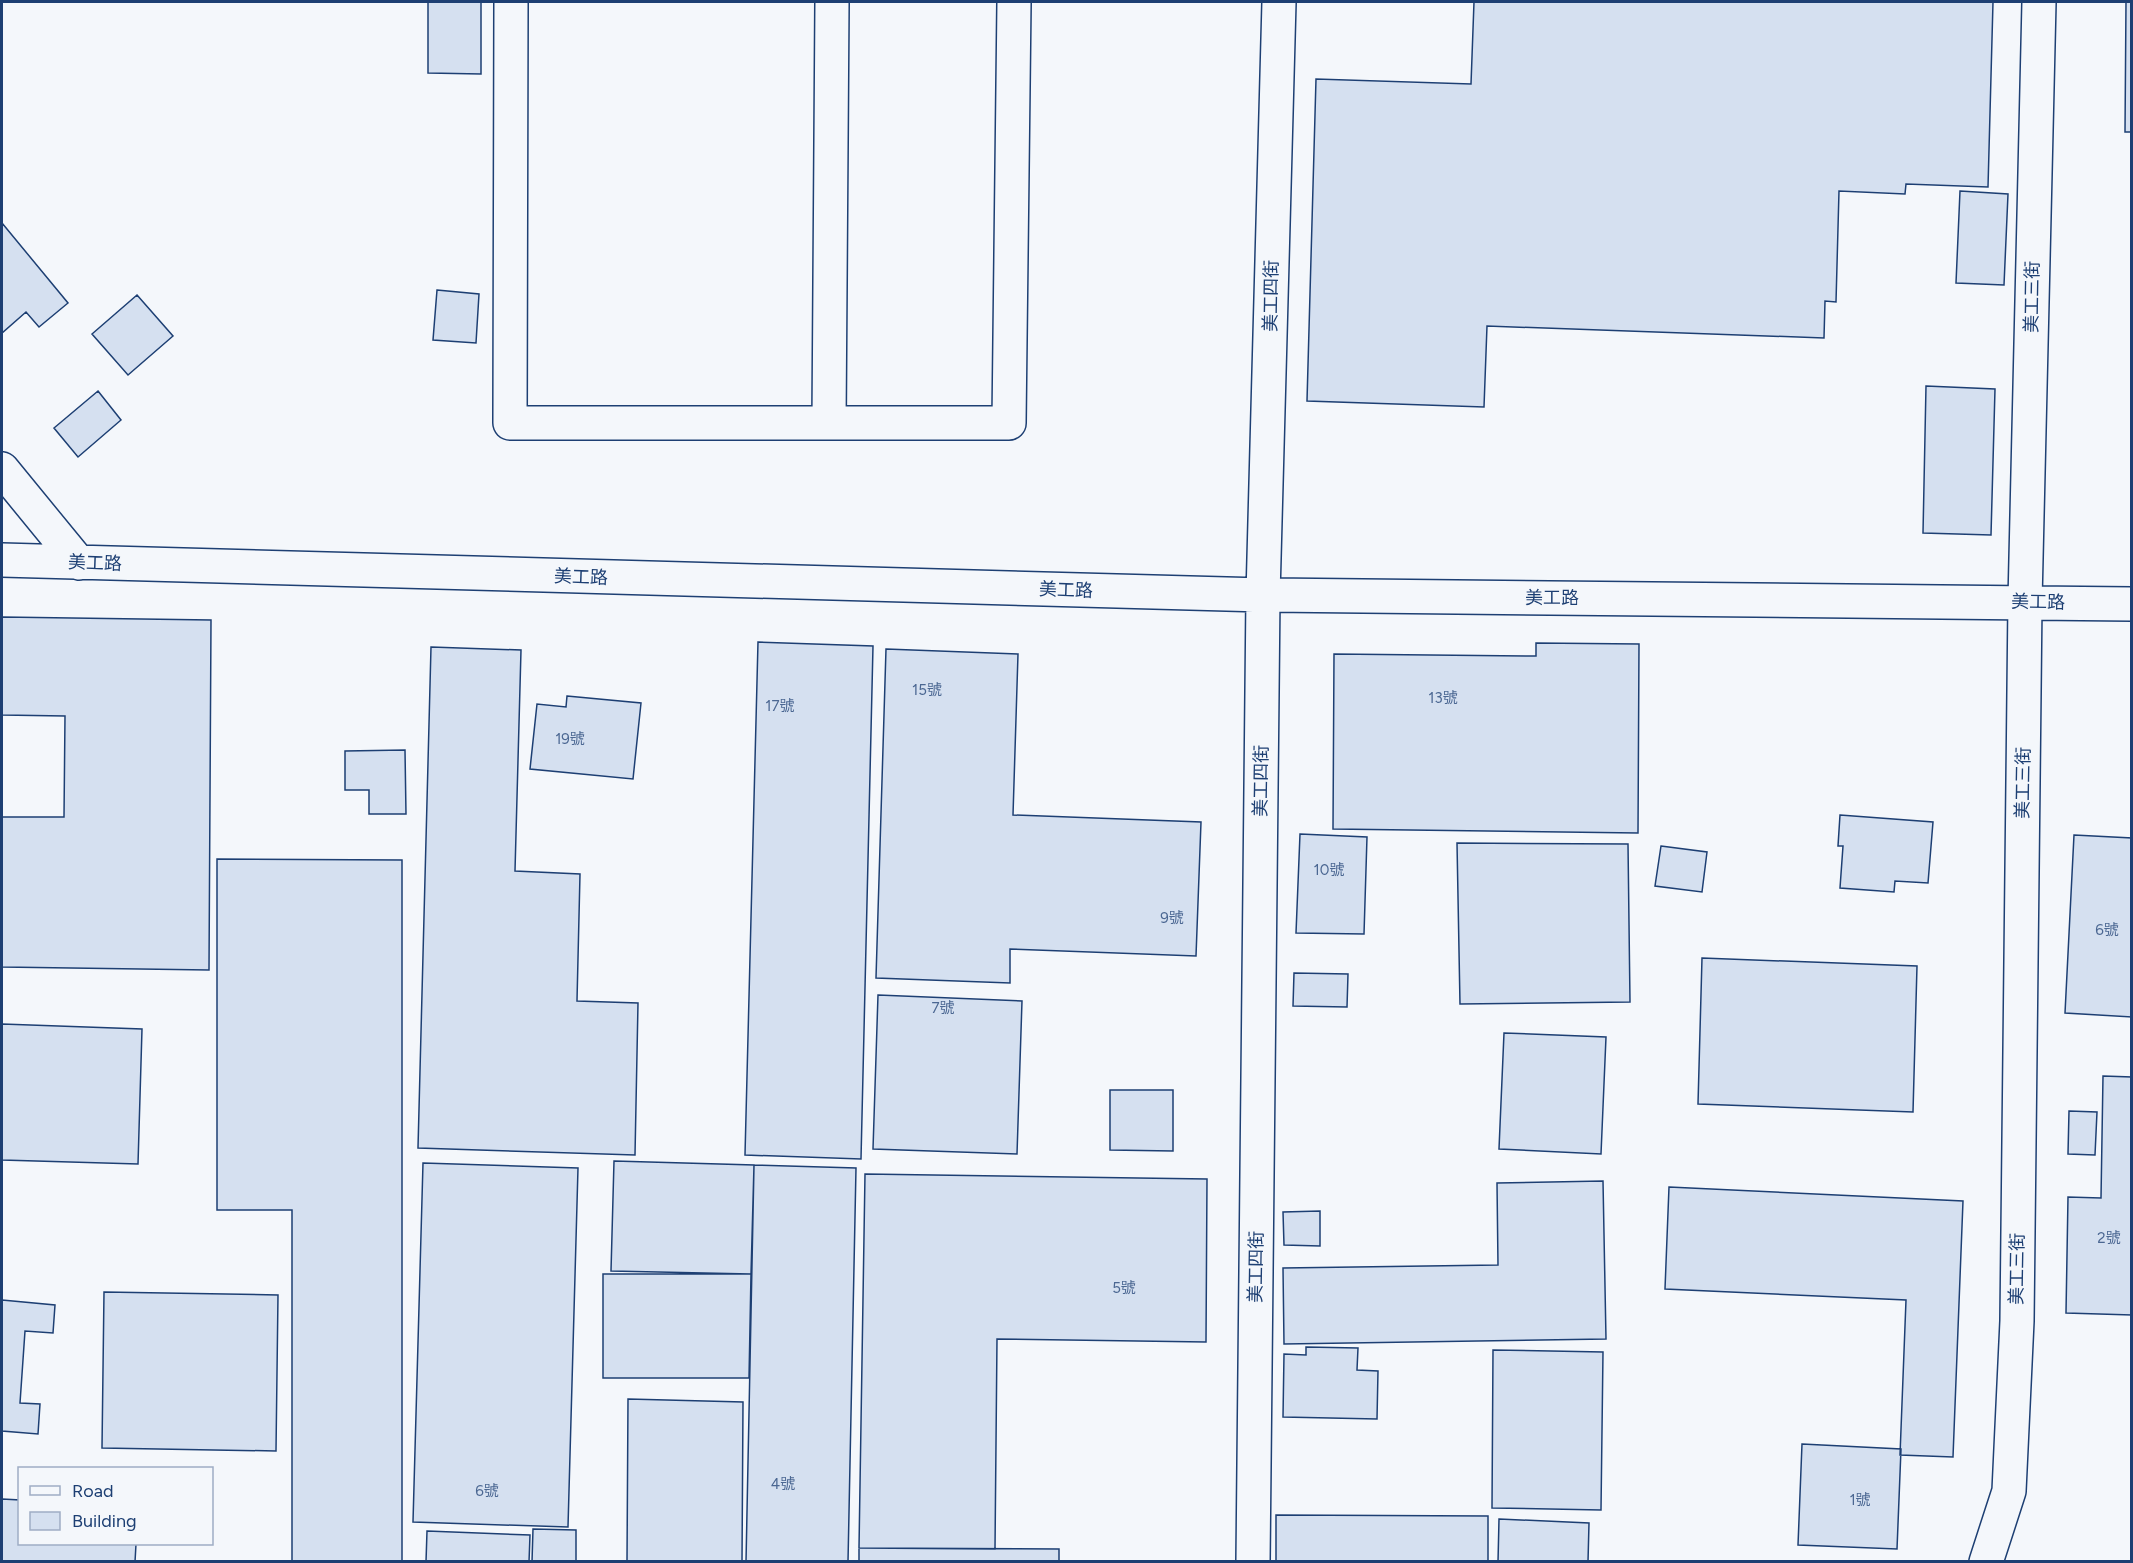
<svg xmlns="http://www.w3.org/2000/svg" width="2133" height="1563" font-family="Figtree,'Noto Sans TC',sans-serif">
	<style>
		.building { fill: #d5e0f0; stroke: #1d3f73; stroke-width: 1.5 }
		.lines { fill: none; stroke-linecap: round; stroke-linejoin: round }
		.minor-casing { stroke: #1d3f73; stroke-width: 36 }
		.minor { stroke: #f4f7fb; stroke-width: 33 }
		.labels { text-anchor: middle; dominant-baseline: central; stroke-width: 4.5; stroke-linejoin: round; paint-order: stroke }
		.number-label { font-size: 15px; fill: #4b6792 }
		.street-label { font-size: 18px; fill: #1d3f73; stroke: #f4f7fb }
	</style>
	<rect width="100%" height="100%" fill="#f4f7fb"/>
	<path class="building" d="M428 2H481V74L428 73Z
		M1474 2H1993L1988 187 1906 184 1905 194 1839 191 1836 302 1825 301 1824 338 1487 326 1484 407 1307 401 1316 79 1471 84Z
		M2126 2H2132V132H2125Z
		M1960 191 2008 194 2004 285 1956 283Z
		M2 223 68 303 39 327 26 312 2 333Z
		M437 290 479 294 476 343 433 340Z
		M137 295 173 336 128 375 92 334Z
		M1926 386 1995 389 1991 535 1923 533Z
		M98 391 121 420 78 457 54 428Z
		M2 617 211 620 209 970 2 967V817H64L65 716 2 715Z
		M758 642 873 646 861 1159 745 1155Z
		M1536 643 1639 644 1638 833 1333 829 1334 654 1536 656Z
		M431 647 521 650 515 871 580 874 577 1001 638 1003 635 1155 418 1148Z
		M886 649 1018 654 1013 815 1201 822 1196 956 1010 949V983L876 978Z
		M567 696 641 703 633 779 530 769 537 704 566 707Z
		M405 750 406 814H369V790H345V751Z
		M1840 815 1933 822 1928 883 1895 881 1894 892 1840 888 1843 846H1838Z
		M1300 834 1367 837 1364 934 1296 933Z
		M2074 835 2132 838V1017L2065 1013Z
		M1457 843 1628 844 1630 1002 1460 1004Z
		M1661 846 1707 852 1702 892 1655 886Z
		M217 859 402 860V1562H292V1210H217Z
		M1702 958 1917 966 1913 1112 1698 1104Z
		M1294 973 1348 974 1347 1007 1293 1006Z
		M878 995 1022 1001 1017 1154 873 1149Z
		M2 1024 142 1029 138 1164 2 1160Z
		M1504 1033 1606 1037 1601 1154 1499 1149Z
		M2103 1076 2132 1077V1315L2066 1313 2068 1197 2101 1198Z
		M1110 1090H1173V1151L1110 1150Z
		M2069 1111 2097 1112 2095 1155 2068 1154Z
		M614 1161 754 1165 751 1274 611 1271Z
		M423 1163 578 1168 568 1527 413 1522Z
		M754 1165 856 1168 848 1562H746Z
		M865 1174 1207 1179 1206 1342 997 1339 995 1549 859 1548Z
		M1603 1181 1606 1339 1284 1344 1283 1268 1498 1265 1497 1183Z
		M1669 1187 1963 1201 1953 1457 1900 1455 1906 1300 1665 1289Z
		M1320 1211V1246L1284 1245 1283 1212Z
		M603 1274H751L749 1378H603Z
		M104 1292 278 1295 276 1451 102 1448Z
		M2 1300 55 1305 53 1333 25 1331 20 1403 40 1404 38 1434 2 1431Z
		M1306 1347 1358 1348 1357 1370 1378 1371 1377 1419 1283 1417 1284 1354 1306 1355Z
		M1493 1350 1603 1352 1601 1510 1492 1508Z
		M628 1399 743 1402 742 1562H627Z
		M1802 1444 1901 1449 1897 1549 1798 1545Z
		M2 1499 20 1500V1544H136L135 1562H2Z
		M1276 1515 1488 1516V1562H1276Z
		M1499 1519 1589 1523 1588 1562H1498Z
		M533 1529 576 1530V1562H532Z
		M427 1531 530 1535 529 1562H426Z
		M859 1548 1059 1549V1562H859Z"/>
	<g class="lines">
		<defs>
			<path id="minor" d="M511 2 510 423H1009L1014 2
				M829 423 832 2
				M2 469 79 563
				M2 560 1263 595 2132 604
				M1253 1562 1263 595 1279 2
				M1986 1562 2009 1491 2017 1321 2025 601 2039 2"/>
		</defs>
		<use href="#minor" class="minor-casing"/>
		<use href="#minor" class="minor"/>
	</g>
	<g class="labels">
		<g class="number-label">
			<text x="927" y="690">15號</text>
			<text x="1443" y="698">13號</text>
			<text x="780" y="706">17號</text>
			<text x="570" y="739">19號</text>
			<text x="1329" y="870">10號</text>
			<text x="1172" y="918">9號</text>
			<text x="2107" y="930">6號</text>
			<text x="943" y="1008">7號</text>
			<text x="2109" y="1238">2號</text>
			<text x="1124" y="1288">5號</text>
			<text x="783" y="1484">4號</text>
			<text x="487" y="1491">6號</text>
			<text x="1860" y="1500">1號</text>
		</g>
		<g class="street-label">
			<text transform="translate(1271 296) rotate(-89)">美工四街</text>
			<text transform="translate(2032 297) rotate(-89)">美工三街</text>
			<text transform="translate(95 563) rotate(2)">美工路</text>
			<text transform="translate(581 577) rotate(2)">美工路</text>
			<text transform="translate(1066 590) rotate(2)">美工路</text>
			<text x="1552" y="598">美工路</text>
			<text transform="translate(2038 602) rotate(1)">美工路</text>
			<text transform="translate(1261 781) rotate(-89)">美工四街</text>
			<text transform="translate(2023 783) rotate(-89)">美工三街</text>
			<text transform="translate(1256 1267) rotate(-89)">美工四街</text>
			<text transform="translate(2017 1269) rotate(-89)">美工三街</text>
		</g>
	</g>
	<rect width="2133" height="1563" fill="none" stroke="#1d3f73" stroke-width="6"/>
	<rect x="18" y="1467" width="195" height="78" fill="#f4f7fb" stroke="#9eadc5" stroke-width="1.5"/>
	<rect x="30" y="1486" width="30" height="9" fill="#f4f7fb" stroke="#9eadc5" stroke-width="1.5"/>
	<text x="72" y="1497" font-size="18" fill="#1d3f73">Road</text>
	<rect x="30" y="1512" width="30" height="18" fill="#d5e0f0" stroke="#9eadc5" stroke-width="1.5"/>
	<text x="72" y="1527" font-size="18" fill="#1d3f73">Building</text>
</svg>
